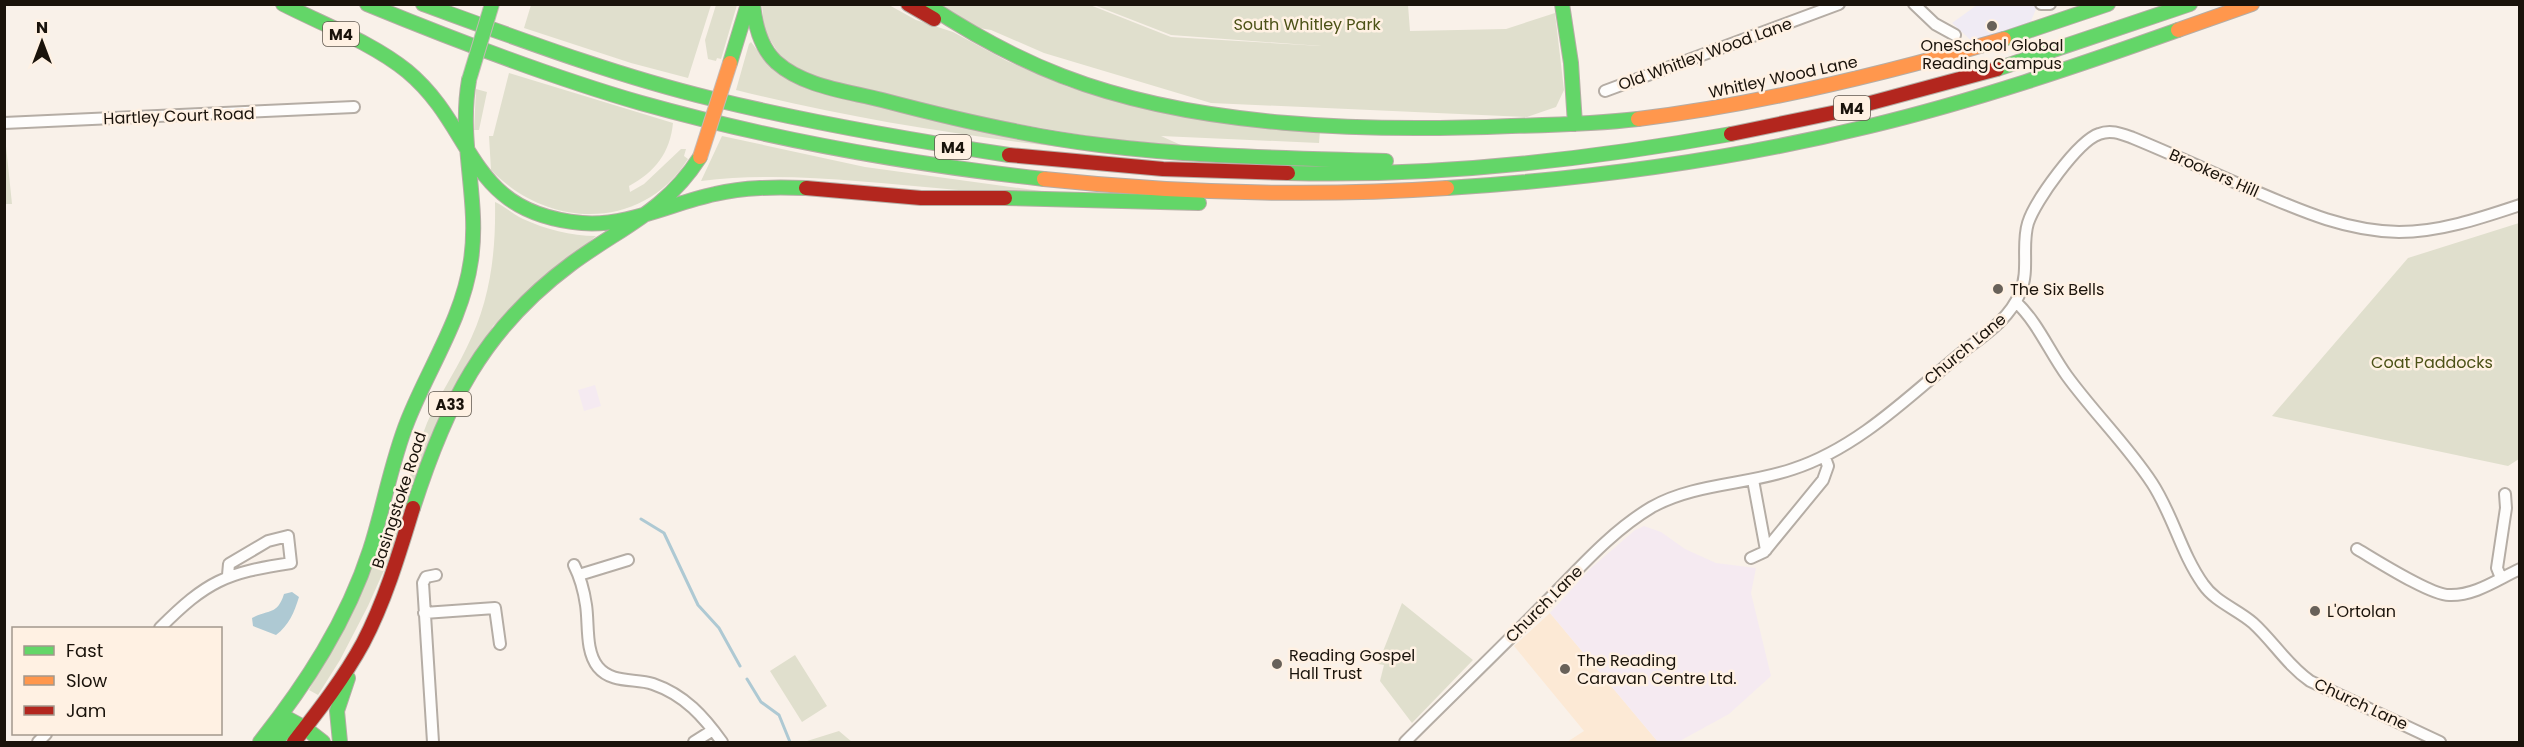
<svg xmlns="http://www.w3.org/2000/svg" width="2524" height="747" font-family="Poppins,sans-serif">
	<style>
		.built { fill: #fce9d5 }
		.industrial { fill: #f5eaf1 }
		.education { fill: #f0ebf4 }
		.green { fill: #e0dfcd }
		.water { fill: #aec9d3 }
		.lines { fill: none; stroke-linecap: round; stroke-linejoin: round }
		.stream { stroke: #aec9d3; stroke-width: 3 }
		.street-casing { stroke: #b5ada5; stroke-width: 14 }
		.fast-casing { stroke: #b5ada5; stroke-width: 16 }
		.slow-casing { stroke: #b5ada5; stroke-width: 16 }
		.jam-casing { stroke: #b5ada5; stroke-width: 16 }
		.street { stroke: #fefdfc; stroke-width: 10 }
		.fast { stroke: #63d668; stroke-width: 14 }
		.slow { stroke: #ff974d; stroke-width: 14 }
		.jam { stroke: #b3261e; stroke-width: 14 }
		.fast-bridge-casing { stroke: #c4b9b4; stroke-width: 16; stroke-linecap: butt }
		.slow-bridge-casing { stroke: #c4b9b4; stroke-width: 16; stroke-linecap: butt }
		.fast-bridge { stroke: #63d668; stroke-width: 14 }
		.slow-bridge { stroke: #ff974d; stroke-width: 14 }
		.poi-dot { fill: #686159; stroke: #fff1e3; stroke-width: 2 }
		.labels { text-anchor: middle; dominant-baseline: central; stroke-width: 5; stroke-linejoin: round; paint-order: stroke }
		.shield { fill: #fff1e3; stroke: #5f564c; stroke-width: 1.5 }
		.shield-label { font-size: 15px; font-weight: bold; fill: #1a130b }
		.park-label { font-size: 16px; fill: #4c5217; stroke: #fff1e3 }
		.poi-label { font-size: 16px; fill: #1a130b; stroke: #fff1e3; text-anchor: start }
		.street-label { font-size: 16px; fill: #1a130b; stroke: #fff1e3 }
	</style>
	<rect width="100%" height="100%" fill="#f9f1e9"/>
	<path class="built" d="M1550 613 1658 742H1567L1584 731 1514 646Z"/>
	<path class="industrial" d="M595 385 601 406 584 411 578 390Z
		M1644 526 1661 532 1685 549 1716 563 1756 568 1751 593 1771 676 1729 714 1678 742H1658L1550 613 1590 569 1635 530Z"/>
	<path class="education" d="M1977 5H2035L2036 9 2028 28 1975 44 1952 23Z"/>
	<path class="green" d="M531 5V4L711 5 688 78 631 63 524 28Z
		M716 5H737L721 59 717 58 716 61 708 59 705 40Z
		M762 5H889L916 20 953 32 1007 61 1068 87 1125 103 1200 117 1320 131 1319 143 1161 136 1183 146 1094 137 990 119 821 80 782 59 764 30Z
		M933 5H1090L1171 37 1321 46 1171 35 1094 5H1408L1410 31 1506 29 1555 13 1564 90 1556 107 1527 117 1211 103 1044 53 991 30 967 26Z
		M751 42 767 63 1086 150C968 137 852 119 736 90L749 44Z
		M509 73 673 123C670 153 655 172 629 186L630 192 644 184 681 149H686L684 156 688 159C642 232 548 229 491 170L489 136H493Z
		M476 89 487 92 479 130H474Z
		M4 127 12 204H5Z
		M722 136 865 167 1070 195C1029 193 987 193 947 189 864 182 784 171 701 181Z
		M495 202C504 206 513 214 523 219 545 229 571 236 596 236L493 326 368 606 340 660 318 695 309 690 375 556 386 550 391 542C404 502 412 461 427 423 438 397 454 374 466 349 490 302 496 254 495 202Z
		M2519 223V459L2508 466 2272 416 2408 258Z
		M1402 603 1473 660 1412 723 1380 681 1384 665 1378 664Z
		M795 655 827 706 802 722 770 671Z
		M839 731 852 742 807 741Z"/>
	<path class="water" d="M292 592 299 597C294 613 289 625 276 635L253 626 252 618C268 609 277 616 284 594Z"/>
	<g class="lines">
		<path class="stream" d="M641 519 664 533 698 605 719 628 740 666
			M747 679 761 702 779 715 790 742"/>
		<defs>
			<path id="street" d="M1914 4 1935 24 1955 35
				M2041 4H2050
				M1605 91 1839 4
				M4 123 354 107
				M2016 302C2038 323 2049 351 2067 376 2094 413 2127 445 2152 483 2173 515 2181 553 2203 584 2215 602 2237 609 2253 623 2273 641 2287 665 2310 681L2440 742
				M1753 480 1766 550
				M2357 549C2376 560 2430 595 2449 595 2475 596 2498 579 2520 569
				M1751 558 1764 552 1823 480 1828 466 1825 458
				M574 565C580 577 584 591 586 605 589 624 585 651 598 667 612 684 635 678 653 684 685 695 704 717 722 742
				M579 575 628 560
				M2501 578 2497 568 2506 508 2505 494
				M424 613 495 608 500 644
				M160 628C207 581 225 573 291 563L288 536 268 541 229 564 228 575
				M38 742 46 734
				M433 742 423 583 426 577 436 575
				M694 742 713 730
				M1405 742C1451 696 1498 651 1544 604 1578 570 1610 532 1652 507 1695 483 1747 485 1793 469 1860 447 1911 394 1965 350 1986 334 2010 318 2020 293 2030 271 2021 245 2028 223 2035 201 2078 141 2099 134 2111 129 2122 134 2133 138 2172 154 2211 172 2250 189 2299 210 2345 231 2399 232 2440 232 2481 218 2520 205"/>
			<path id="fast" d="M283 4C324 25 371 42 407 71 477 129 466 213 582 223 627 227 672 203 715 194 745 187 775 187 806 188
				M367 4C457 41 548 76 641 103 773 140 908 164 1044 179
				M423 4C519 39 614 75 713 99 811 123 910 140 1009 155
				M753 4C755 25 760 47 776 62 804 87 847 91 882 100 954 119 1026 136 1100 145 1195 157 1291 158 1386 161
				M926 4C970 33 1013 57 1062 76 1196 128 1369 132 1511 126 1553 125 1596 124 1638 119
				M1562 4 1571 63 1575 124
				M2004 39 2108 4
				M730 63 748 4
				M1997 69 2190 4
				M1288 173C1434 177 1587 160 1731 134
				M1447 188C1589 179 1731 160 1870 126 1974 101 2077 66 2178 30
				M1005 198 1199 203
				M413 508C446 405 482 330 571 264 621 227 665 212 700 157
				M281 715 305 728 323 742
				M260 742C306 684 347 621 370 550 384 507 391 462 408 420 429 367 463 318 471 260 480 200 458 143 469 80
				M275 742 287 729 305 728
				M340 742 337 711 348 678"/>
			<path id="slow" d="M2178 30 2252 4
				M1638 119C1762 104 1884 74 2004 39
				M1044 179C1177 193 1313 197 1447 188"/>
			<path id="jam" d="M908 4 934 19
				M1731 134 1837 112 1997 69
				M1009 155 1163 169 1288 173
				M806 188 921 198H1005
				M294 742C319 710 344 678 363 643 385 601 399 554 413 508"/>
		</defs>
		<use href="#street" class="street-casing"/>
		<use href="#fast" class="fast-casing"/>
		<use href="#slow" class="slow-casing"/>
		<use href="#jam" class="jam-casing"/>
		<use href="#street" class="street"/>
		<use href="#fast" class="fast"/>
		<use href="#slow" class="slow"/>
		<use href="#jam" class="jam"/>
		<defs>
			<path id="fast-bridge" d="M469 80 492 4"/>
			<path id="slow-bridge" d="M700 157 730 63"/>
		</defs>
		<use href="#fast-bridge" class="fast-bridge-casing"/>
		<use href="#slow-bridge" class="slow-bridge-casing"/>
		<use href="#fast-bridge" class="fast-bridge"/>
		<use href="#slow-bridge" class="slow-bridge"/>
	</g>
	<g class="poi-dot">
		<circle cx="1992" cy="26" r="6"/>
		<circle cx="1998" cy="289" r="6"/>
		<circle cx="2315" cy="611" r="6"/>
		<circle cx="1277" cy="664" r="6"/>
		<circle cx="1565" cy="669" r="6"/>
	</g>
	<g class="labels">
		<g class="shield">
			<rect x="323" y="22" width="36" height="24" rx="4.5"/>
			<rect x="1834" y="96" width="36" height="24" rx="4.5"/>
			<rect x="935" y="135" width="36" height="24" rx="4.5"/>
			<rect x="429" y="392" width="42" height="24" rx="4.5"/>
		</g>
		<g class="shield-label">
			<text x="341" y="34">M4</text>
			<text x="1852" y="108">M4</text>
			<text x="953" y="147">M4</text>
			<text x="450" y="404">A33</text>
		</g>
		<g class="park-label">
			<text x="1307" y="24">South Whitley Park</text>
			<text x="2432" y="362">Coat Paddocks</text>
		</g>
		<g class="poi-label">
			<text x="1992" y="45" text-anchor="middle">OneSchool Global<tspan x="1992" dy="18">Reading Campus</tspan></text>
			<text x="2010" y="289">The Six Bells</text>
			<text x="2327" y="611">L'Ortolan</text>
			<text x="1289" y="655">Reading Gospel<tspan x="1289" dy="18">Hall Trust</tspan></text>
			<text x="1577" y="660">The Reading<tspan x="1577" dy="18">Caravan Centre Ltd.</tspan></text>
		</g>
		<g class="street-label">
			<text transform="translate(1705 54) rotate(-20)">Old Whitley Wood Lane</text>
			<text transform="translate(1783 77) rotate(-12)">Whitley Wood Lane</text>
			<text transform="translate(179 116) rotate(-2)">Hartley Court Road</text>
			<text transform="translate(2214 173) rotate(24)">Brookers Hill</text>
			<text transform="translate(1965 349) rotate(-40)">Church Lane</text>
			<text transform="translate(399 500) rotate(-72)">Basingstoke Road</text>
			<text transform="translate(1544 604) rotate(-45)">Church Lane</text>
			<text transform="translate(2361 704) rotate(25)">Church Lane</text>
		</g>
	</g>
	<rect width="2524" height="747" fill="none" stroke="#1a130b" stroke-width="12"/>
	<rect x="12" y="627" width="210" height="108" fill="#fff1e3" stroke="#a3988d" stroke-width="1.5"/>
	<rect x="24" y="646" width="30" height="9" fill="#63d668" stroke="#a3988d" stroke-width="1.5"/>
	<text x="66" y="657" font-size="18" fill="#1a130b">Fast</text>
	<rect x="24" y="676" width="30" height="9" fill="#ff974d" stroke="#a3988d" stroke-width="1.5"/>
	<text x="66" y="687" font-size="18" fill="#1a130b">Slow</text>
	<rect x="24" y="706" width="30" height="9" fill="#b3261e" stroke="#a3988d" stroke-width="1.5"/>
	<text x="66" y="717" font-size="18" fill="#1a130b">Jam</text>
	<g transform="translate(42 42)" stroke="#fff1e3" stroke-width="4.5" paint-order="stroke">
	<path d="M0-4.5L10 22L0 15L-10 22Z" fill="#1a130b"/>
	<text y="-9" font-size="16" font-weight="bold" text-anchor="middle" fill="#1a130b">N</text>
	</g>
</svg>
